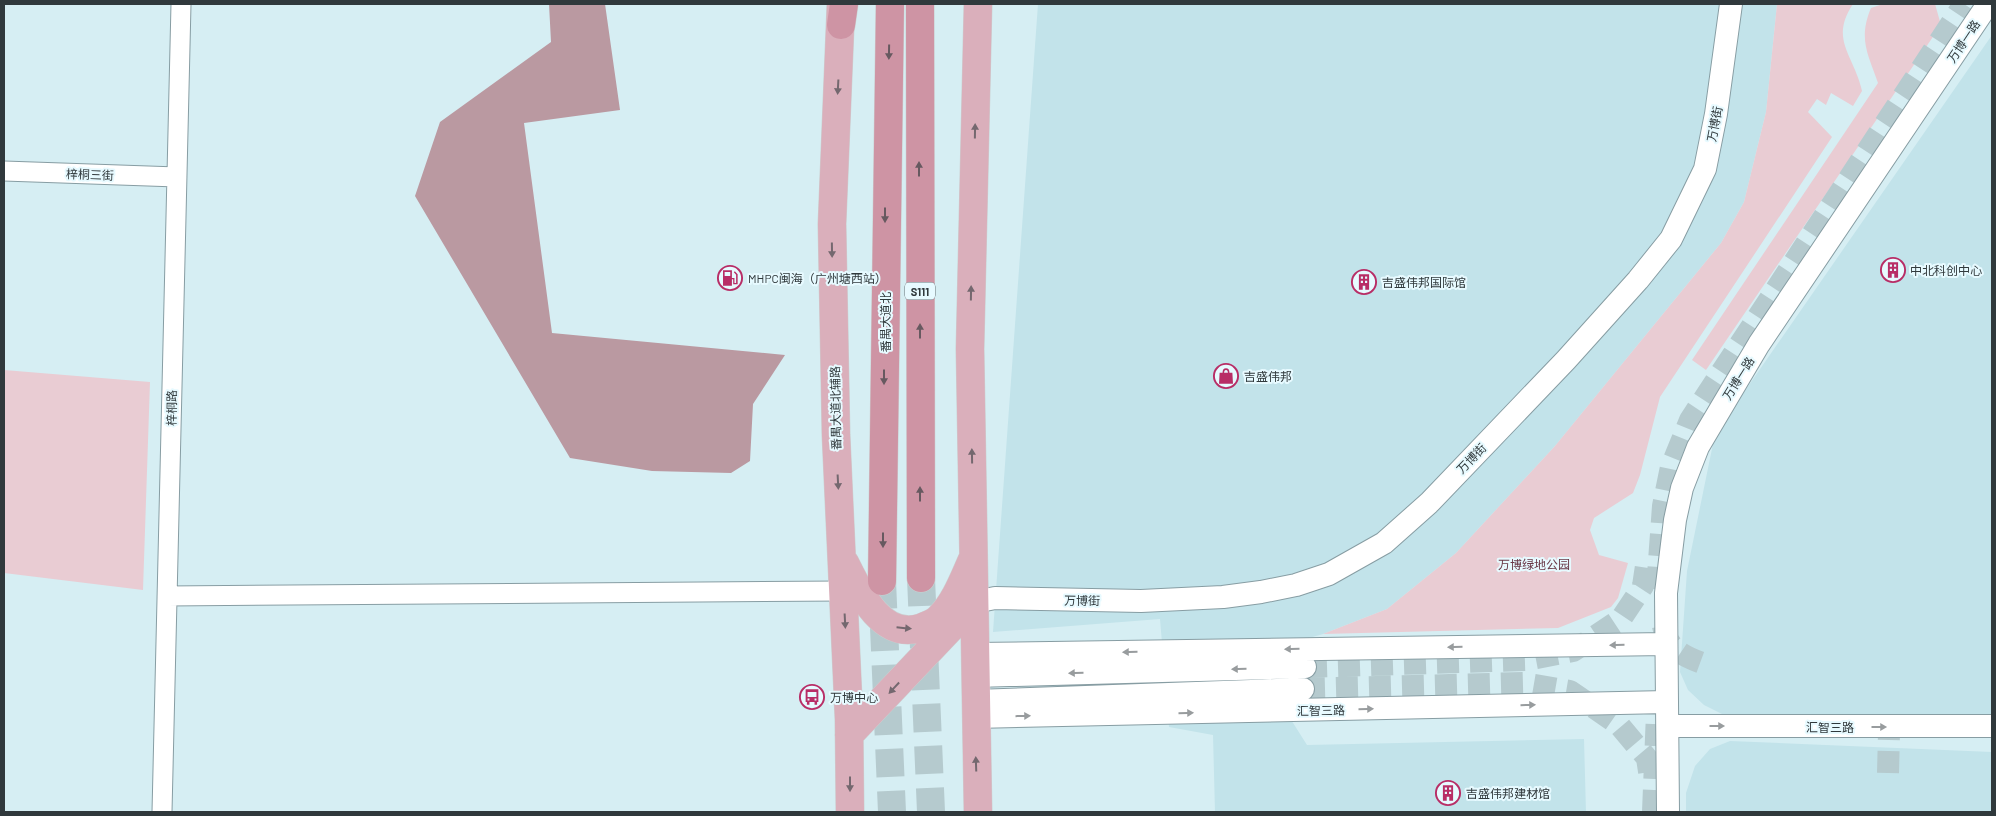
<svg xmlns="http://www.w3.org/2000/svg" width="1996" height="816" font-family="Barlow,'Noto Sans SC',sans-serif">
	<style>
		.built { fill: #c2e3ea }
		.green { fill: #e9ccd3 }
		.forest { fill: #ba99a1 }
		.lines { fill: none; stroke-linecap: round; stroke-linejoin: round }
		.tertiary-tunnel { stroke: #b5cace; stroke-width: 22; stroke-dasharray: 22 11; stroke-linecap: butt }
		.trunk-tunnel { stroke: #b5cace; stroke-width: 28; stroke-dasharray: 28 14; stroke-linecap: butt }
		.minor-casing { stroke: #879da3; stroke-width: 21 }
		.tertiary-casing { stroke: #879da3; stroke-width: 24 }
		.primary-casing { stroke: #cdcfd0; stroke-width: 29 }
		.trunk-casing { stroke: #cdcfd0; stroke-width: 29 }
		.minor { stroke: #fff; stroke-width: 19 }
		.tertiary { stroke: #fff; stroke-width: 22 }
		.primary { stroke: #daafbb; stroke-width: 28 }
		.trunk { stroke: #ce94a4; stroke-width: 28 }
		.oneway { fill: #675960 }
		.oneway2 { fill: #74686f }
		.oneway3 { fill: #989c9e }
		.labels { text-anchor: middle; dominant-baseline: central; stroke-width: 4; stroke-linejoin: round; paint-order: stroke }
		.shield { fill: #e7faff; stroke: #677376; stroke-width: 1 }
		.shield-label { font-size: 11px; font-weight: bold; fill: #30393c }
		.street-label { font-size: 12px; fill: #30393c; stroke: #e7faff }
		.poi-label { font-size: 12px; fill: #30393c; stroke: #e7faff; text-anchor: start }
		.park-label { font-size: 12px; fill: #683746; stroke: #e7faff }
	</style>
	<rect width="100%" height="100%" fill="#d6eef3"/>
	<path class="built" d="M1038 4H1777L1766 112 1744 202 1721 243 1555 446 1456 553 1387 609 1323 634 1220 663 1283 707 1307 745 1584 739 1586 812H1215L1213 735 1169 727 1160 619 993 632Z
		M1992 35V714H1722L1704 705 1688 690 1680 672 1687 571 1715 434Z
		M1730 741 1992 752V812H1686V793L1695 766 1710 749Z"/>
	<path class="green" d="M1777 4H1853C1829 40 1854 55 1862 91L1853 106 1831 93 1826 105 1817 99 1808 112 1832 137 1660 397 1640 475 1633 493 1594 518 1590 530 1599 555 1628 563 1618 598 1611 607 1558 628 1323 634 1387 609 1456 553 1555 446 1721 243 1744 202 1766 112Z
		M1883 4H1935L1941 25 1706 370 1692 360 1878 83C1868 54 1858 39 1871 8Z
		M4 370 150 382 143 590 4 573Z"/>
	<path class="forest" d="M549 4H605L620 110 524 123 552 333 785 355 753 404 750 461 731 473 652 471 570 458 415 196 440 122 551 42Z"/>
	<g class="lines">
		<path class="tertiary-tunnel" d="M1657 589 1663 506 1671 467 1690 420 1964 4
			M1663 626C1667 649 1685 657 1705 664
			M1305 667 1526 660 1573 651 1621 619 1643 586 1647 559
			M1303 689 1523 683 1570 691 1619 725 1647 758 1650 778
			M1888 773 1889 733
			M1653 812 1657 713"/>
		<path class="trunk-tunnel" d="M921 578 931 812
			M882 581 892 812"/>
		<defs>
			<path id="minor" d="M4 171 177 177
				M167 596 843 591
				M162 812 181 4"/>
			<path id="tertiary" d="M975 602 995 598 1141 601 1223 597 1261 592 1296 585 1329 574 1384 543 1429 503 1566 360 1638 280 1671 239 1705 169 1716 114 1731 4
				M975 654 1666 644
				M975 676 1305 667
				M975 701 1303 689
				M975 717 1667 702
				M1668 726H1992
				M1668 812 1666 593 1675 520 1682 488 1698 447 1759 344 1988 4"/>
			<path id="primary" d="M841 4 832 224 836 435 849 719 850 812
				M845 563C859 591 881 640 920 628 927 625 935 623 940 617 955 602 963 580 972 560
				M849 735 962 616
				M978 812 970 349 978 4"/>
			<path id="trunk" d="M920 4 921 578
				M841 25 844 4
				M882 581 890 4"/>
		</defs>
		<use href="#minor" class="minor-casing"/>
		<use href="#tertiary" class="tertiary-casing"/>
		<use href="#primary" class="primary-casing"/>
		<use href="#trunk" class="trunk-casing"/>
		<use href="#minor" class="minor"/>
		<use href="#tertiary" class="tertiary"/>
		<use href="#primary" class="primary"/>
		<use href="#trunk" class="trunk"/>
	</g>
	<defs><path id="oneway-solid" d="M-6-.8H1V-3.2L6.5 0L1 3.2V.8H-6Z" transform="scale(1.25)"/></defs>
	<g class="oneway">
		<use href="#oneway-solid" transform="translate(889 52) rotate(91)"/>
		<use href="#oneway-solid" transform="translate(919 169) rotate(-90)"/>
		<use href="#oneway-solid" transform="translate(885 215) rotate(90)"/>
		<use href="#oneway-solid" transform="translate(920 331) rotate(-90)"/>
		<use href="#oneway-solid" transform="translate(884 377) rotate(90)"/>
		<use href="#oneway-solid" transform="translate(920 494) rotate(-90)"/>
		<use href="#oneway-solid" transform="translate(883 540) rotate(90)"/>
	</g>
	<g class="oneway2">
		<use href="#oneway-solid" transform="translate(838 87) rotate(93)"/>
		<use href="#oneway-solid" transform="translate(975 131) rotate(-89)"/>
		<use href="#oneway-solid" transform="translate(832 250) rotate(89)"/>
		<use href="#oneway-solid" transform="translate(971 293) rotate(-89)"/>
		<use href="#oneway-solid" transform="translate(972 456) rotate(-91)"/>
		<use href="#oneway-solid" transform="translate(838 482) rotate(87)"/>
		<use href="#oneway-solid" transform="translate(845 621) rotate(87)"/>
		<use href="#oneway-solid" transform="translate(904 628) rotate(6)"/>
		<use href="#oneway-solid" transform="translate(894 688) rotate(133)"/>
		<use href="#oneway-solid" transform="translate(976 764) rotate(-92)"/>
		<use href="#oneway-solid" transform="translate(850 784) rotate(90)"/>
	</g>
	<g class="oneway3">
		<use href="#oneway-solid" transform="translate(1617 645) rotate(179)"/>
		<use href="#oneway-solid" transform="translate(1455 647) rotate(179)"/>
		<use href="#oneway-solid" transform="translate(1292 649) rotate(179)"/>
		<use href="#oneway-solid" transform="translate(1130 652) rotate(179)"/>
		<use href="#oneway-solid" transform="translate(1239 669) rotate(179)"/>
		<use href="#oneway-solid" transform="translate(1076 673) rotate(178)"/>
		<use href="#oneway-solid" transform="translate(1528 705) rotate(-1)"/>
		<use href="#oneway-solid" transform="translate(1366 709) rotate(-1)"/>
		<use href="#oneway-solid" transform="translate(1186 713) rotate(-1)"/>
		<use href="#oneway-solid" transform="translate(1023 716) rotate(-1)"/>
		<use href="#oneway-solid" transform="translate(1717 726)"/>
		<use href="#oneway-solid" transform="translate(1879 727)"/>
	</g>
	<defs>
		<symbol id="building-ring" viewBox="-11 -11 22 22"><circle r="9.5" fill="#e7faff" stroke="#b82d66" stroke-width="1.5"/><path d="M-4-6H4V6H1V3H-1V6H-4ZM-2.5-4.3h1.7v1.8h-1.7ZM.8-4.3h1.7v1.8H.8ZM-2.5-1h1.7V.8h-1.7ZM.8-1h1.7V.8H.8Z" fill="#b82d66"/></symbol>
		<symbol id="fuel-ring" viewBox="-11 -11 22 22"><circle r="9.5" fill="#e7faff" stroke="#b82d66" stroke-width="1.5"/><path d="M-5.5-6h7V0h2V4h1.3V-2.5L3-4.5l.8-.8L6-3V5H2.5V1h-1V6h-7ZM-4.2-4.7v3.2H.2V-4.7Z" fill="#b82d66"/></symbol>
		<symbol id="shop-ring" viewBox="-11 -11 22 22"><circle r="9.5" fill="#e7faff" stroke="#b82d66" stroke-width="1.5"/><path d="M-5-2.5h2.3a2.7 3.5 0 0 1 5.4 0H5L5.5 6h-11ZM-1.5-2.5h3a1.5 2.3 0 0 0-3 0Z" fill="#b82d66"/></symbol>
		<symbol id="bus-ring" viewBox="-11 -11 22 22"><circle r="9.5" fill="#e7faff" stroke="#b82d66" stroke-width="1.5"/><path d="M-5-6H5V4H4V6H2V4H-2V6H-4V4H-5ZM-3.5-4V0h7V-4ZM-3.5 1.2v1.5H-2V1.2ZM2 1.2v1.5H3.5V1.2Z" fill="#b82d66"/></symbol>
	</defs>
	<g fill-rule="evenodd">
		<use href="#building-ring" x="1879" y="256" width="28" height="28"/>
		<use href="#fuel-ring" x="716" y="264" width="28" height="28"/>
		<use href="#building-ring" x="1350" y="268" width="28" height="28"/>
		<use href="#shop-ring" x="1212" y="362" width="28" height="28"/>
		<use href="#bus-ring" x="798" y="683" width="28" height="28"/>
		<use href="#building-ring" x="1434" y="779" width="28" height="28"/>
	</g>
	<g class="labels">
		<rect class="shield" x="905" y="282.5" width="30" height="17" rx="4"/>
		<g class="shield-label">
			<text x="920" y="291">S111</text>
		</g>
		<g class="street-label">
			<text transform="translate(1963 41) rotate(-56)">万博一路</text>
			<text transform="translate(1714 124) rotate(-79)">万博街</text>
			<text transform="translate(90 174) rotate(2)">梓桐三街</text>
			<text transform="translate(885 322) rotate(-90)">番禺大道北</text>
			<text transform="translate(1738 378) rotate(-58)">万博一路</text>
			<text transform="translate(171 408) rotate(-89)">梓桐路</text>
			<text transform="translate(835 408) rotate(-91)">番禺大道北辅路</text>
			<text transform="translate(1471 458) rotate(-46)">万博街</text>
			<text transform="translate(1082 600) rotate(1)">万博街</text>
			<text transform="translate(1321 710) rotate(-1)">汇智三路</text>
			<text x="1830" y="727">汇智三路</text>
		</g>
		<g class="poi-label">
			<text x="1910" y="270">中北科创中心</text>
			<text x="748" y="278">MHPC闽海（广州塘西站）</text>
			<text x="1382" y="282">吉盛伟邦国际馆</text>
			<text x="1244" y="376">吉盛伟邦</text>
			<text x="830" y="697">万博中心</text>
			<text x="1466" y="793">吉盛伟邦建材馆</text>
		</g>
		<g class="park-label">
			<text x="1534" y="564">万博绿地公园</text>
		</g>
	</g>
	<rect width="1996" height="816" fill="none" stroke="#30393c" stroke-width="10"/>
</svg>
